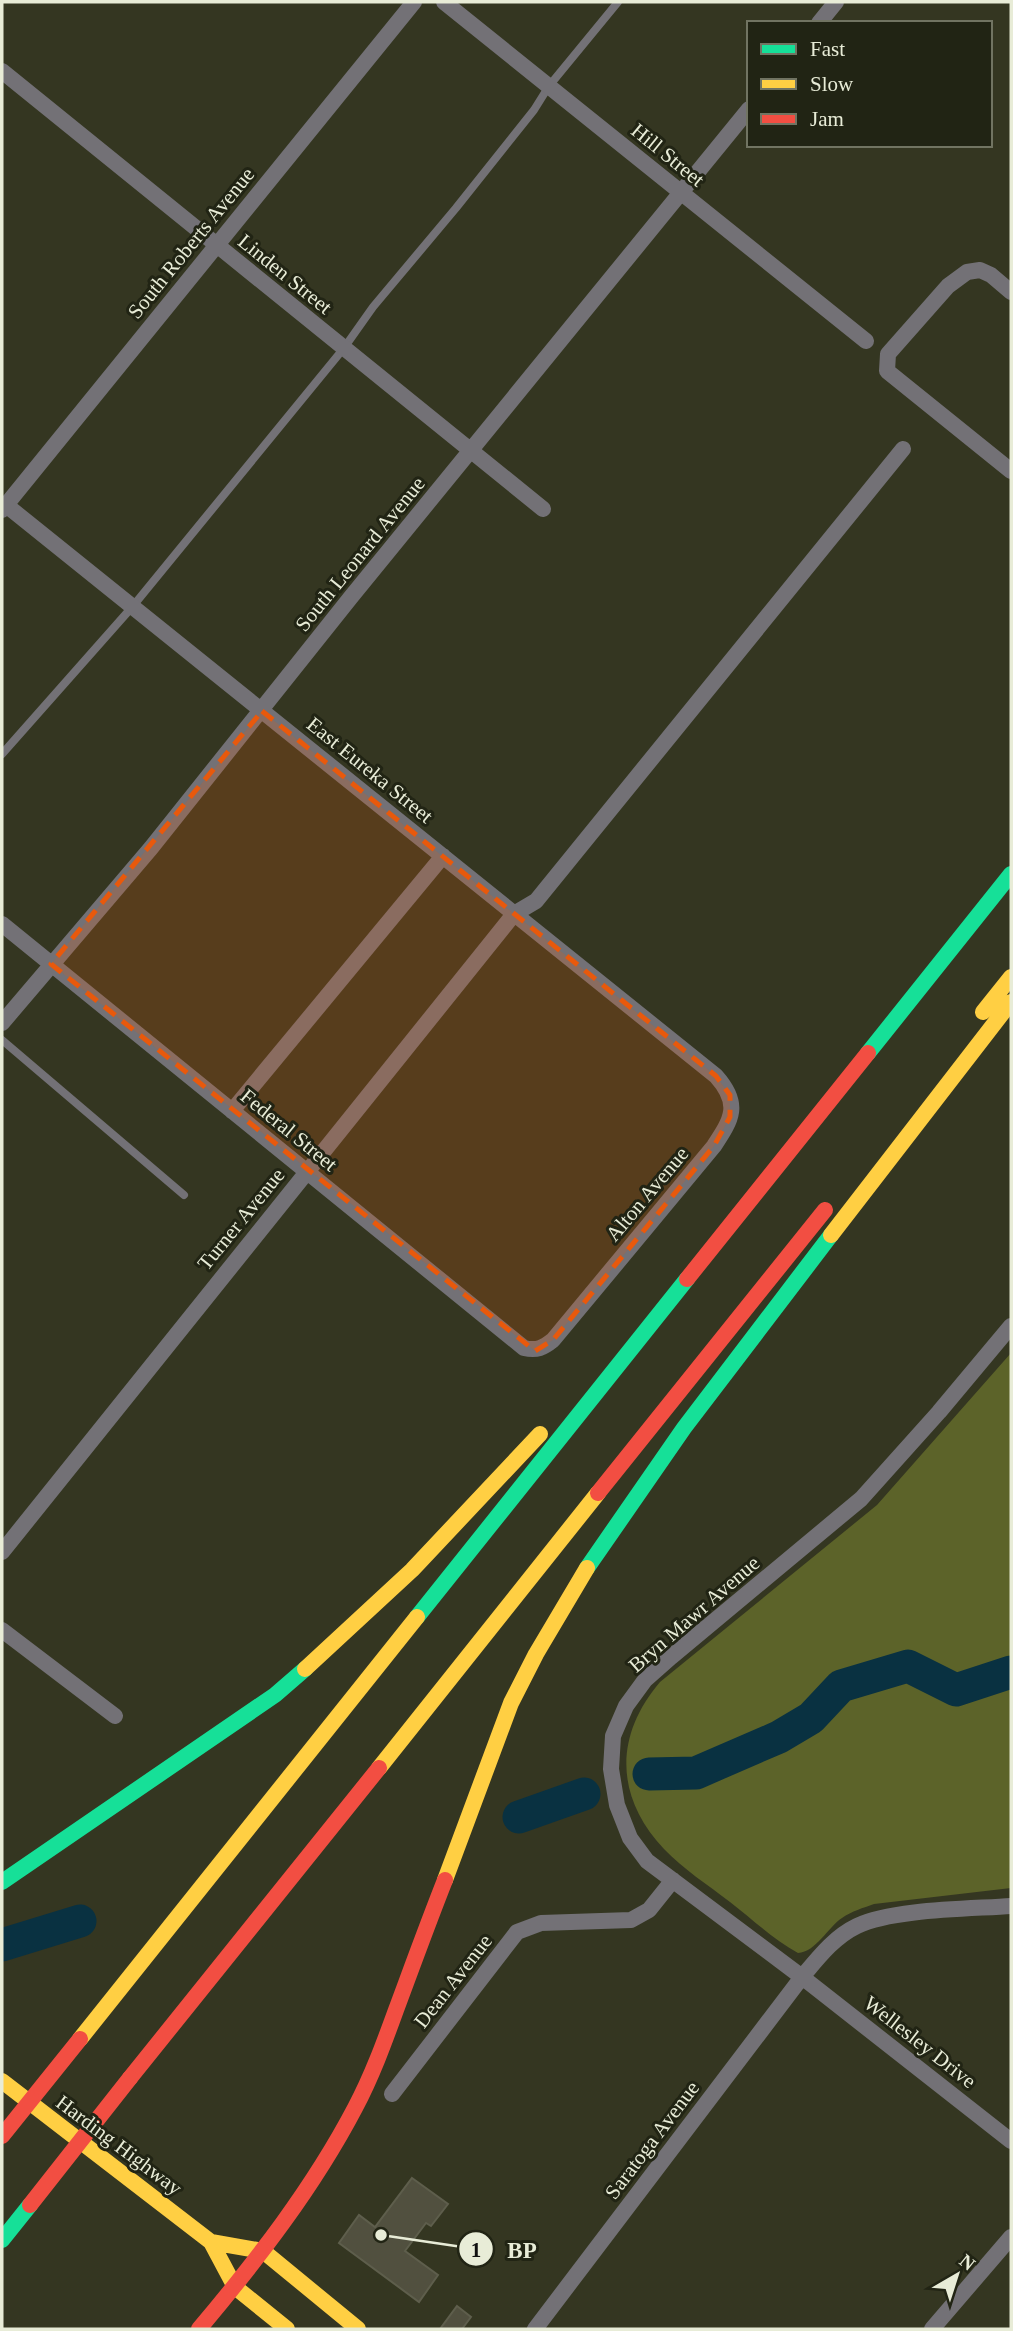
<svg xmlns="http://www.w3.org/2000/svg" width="1013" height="2331" font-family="'Times New Roman',serif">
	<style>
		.green { fill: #5c6329 }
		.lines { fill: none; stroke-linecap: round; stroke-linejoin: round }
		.river { stroke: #093141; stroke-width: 33 }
		.building { fill: #51503f; stroke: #5e5e4c; stroke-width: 2 }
		.lane { stroke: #737176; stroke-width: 8 }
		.street { stroke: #737176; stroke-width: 16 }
		.fast { stroke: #16e098; stroke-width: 16 }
		.slow { stroke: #ffcf43; stroke-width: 16 }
		.jam { stroke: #f24e42; stroke-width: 16 }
		.jam-bridge { stroke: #f24e42; stroke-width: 16 }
		.marked { fill: #e8590c; fill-opacity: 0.2; stroke: #e8590c; stroke-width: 5; stroke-dasharray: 14 9; stroke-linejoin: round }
		.labels { text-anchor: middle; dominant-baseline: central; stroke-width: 6; stroke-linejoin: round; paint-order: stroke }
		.street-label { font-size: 21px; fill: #e8ecd7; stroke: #212414 }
		.leader { fill: none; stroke: #e8ecd7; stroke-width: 2.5 }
		.callout-dot { fill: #e8ecd7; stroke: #212414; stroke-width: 2.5 }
		.mark-label { font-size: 21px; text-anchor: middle; font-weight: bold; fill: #111 }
		.callout-label { font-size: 23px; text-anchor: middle; font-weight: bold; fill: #e8ecd7; stroke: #212414; stroke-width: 6; stroke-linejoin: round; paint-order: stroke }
	</style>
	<rect width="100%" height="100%" fill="#343621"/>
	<path class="green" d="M1011 1353V1888L874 1904C863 1908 852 1911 842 1918 828 1927 816 1952 798 1953 774 1940 752 1919 730 1902 708 1885 683 1869 664 1849 615 1797 614 1736 660 1682L877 1505Z"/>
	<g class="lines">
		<path class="river" d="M649 1774 696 1773 779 1737 811 1718 841 1686 908 1666 956 1690 1011 1672
			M519 1817 584 1794
			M2 1945 80 1921"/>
	</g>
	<path class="building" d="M412 2178 448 2204 431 2226 426 2223 405 2251 438 2275 419 2302 339 2243 359 2215 375 2227Z
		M457 2306 471 2317 462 2329H440Z"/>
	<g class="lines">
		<path class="lane" d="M2 754 133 606 344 348 373 307 456 208 534 110 549 86 618 2
			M2 1040 184 1195"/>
		<path class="street" d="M444 2 866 341
			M819 23 836 2
			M2 71 543 509
			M1011 292 991 275 980 270 967 272 948 286 888 354 887 371 1011 471
			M2 510 414 2
			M2 924 524 1348C537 1351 543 1348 553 1340L714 1146C732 1119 741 1104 716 1076L6 505
			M2 1023 151 848 351 597 749 109
			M232 1111 443 856
			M1011 1326 939 1412 861 1499 671 1657 645 1680 626 1706 613 1736 611 1769 617 1805 630 1838 647 1861 802 1977 1011 2141
			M2 1552 514 914 536 901 903 449
			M2 1630 115 1716
			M392 2094 517 1932 541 1923 631 1920 649 1910 673 1880
			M535 2329 802 1977C818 1958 834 1937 857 1926 892 1909 970 1909 1011 1906
			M932 2329 1011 2237"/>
		<path class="fast" d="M868 1053 1011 874
			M587 1568 684 1428 831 1235
			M417 1617 687 1279
			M2 1882 275 1695 305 1669
			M2 2240 30 2205"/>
		<path class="slow" d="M983 1012 1011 977
			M831 1235 1011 1002
			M305 1669 412 1570 540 1434
			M379 1768 598 1493
			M445 1880 511 1703 536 1654 587 1568
			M80 2039 417 1617
			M2 2081 211 2242 235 2287 287 2329
			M211 2242 263 2251 358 2329"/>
		<path class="jam" d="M687 1279 868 1053
			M598 1493 825 1210
			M130 2078 379 1768
			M199 2329C257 2260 313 2188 355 2108 372 2076 384 2043 396 2010 412 1967 428 1923 445 1880"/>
		<path class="jam-bridge" d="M2 2136 80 2039
			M30 2205 130 2078"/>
	</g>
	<path class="marked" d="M262 711 716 1076 730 1095V1117L714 1146 553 1340 535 1351 51 964Z"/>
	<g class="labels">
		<g class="street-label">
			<text transform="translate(668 155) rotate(39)">Hill Street</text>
			<text transform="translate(191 243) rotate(-51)">South Roberts Avenue</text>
			<text transform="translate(285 274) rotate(39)">Linden Street</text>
			<text transform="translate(360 554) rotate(-51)">South Leonard Avenue</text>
			<text transform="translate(370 770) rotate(39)">East Eureka Street</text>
			<text transform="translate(289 1130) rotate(39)">Federal Street</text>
			<text transform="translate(647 1194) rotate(-50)">Alton Avenue</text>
			<text transform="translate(241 1219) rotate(-51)">Turner Avenue</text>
			<text transform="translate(694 1614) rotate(-41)">Bryn Mawr Avenue</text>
			<text transform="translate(453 1981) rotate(-52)">Dean Avenue</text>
			<text transform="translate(920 2042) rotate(38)">Wellesley Drive</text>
			<text transform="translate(652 2140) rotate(-53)">Saratoga Avenue</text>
			<text transform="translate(119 2145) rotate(37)">Harding Highway</text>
		</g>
	</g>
	<path class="leader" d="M381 2235L476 2249"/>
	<g class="callout-dot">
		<circle cx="381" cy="2235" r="7"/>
		<circle cx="476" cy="2249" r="18"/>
	</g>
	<g class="mark-label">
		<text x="476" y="2257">1</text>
	</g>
	<g class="callout-label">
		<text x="522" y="2258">BP</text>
	</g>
	<rect width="1013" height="2331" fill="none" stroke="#e8ecd7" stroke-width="7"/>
	<rect x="747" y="21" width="245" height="126" fill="#212414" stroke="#717462" stroke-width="2"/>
	<rect x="761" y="44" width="35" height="10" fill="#16e098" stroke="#717462" stroke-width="2"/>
	<text x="810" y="56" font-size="21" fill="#e8ecd7">Fast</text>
	<rect x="761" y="79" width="35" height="10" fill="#ffcf43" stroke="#717462" stroke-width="2"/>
	<text x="810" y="91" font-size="21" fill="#e8ecd7">Slow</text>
	<rect x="761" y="114" width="35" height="10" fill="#f24e42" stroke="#717462" stroke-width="2"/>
	<text x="810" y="126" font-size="21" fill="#e8ecd7">Jam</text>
	<g transform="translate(957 2275) rotate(39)" stroke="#212414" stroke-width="5" paint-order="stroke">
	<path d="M0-5L12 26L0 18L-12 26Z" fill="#e8ecd7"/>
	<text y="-10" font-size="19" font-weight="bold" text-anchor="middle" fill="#e8ecd7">N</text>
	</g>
</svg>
